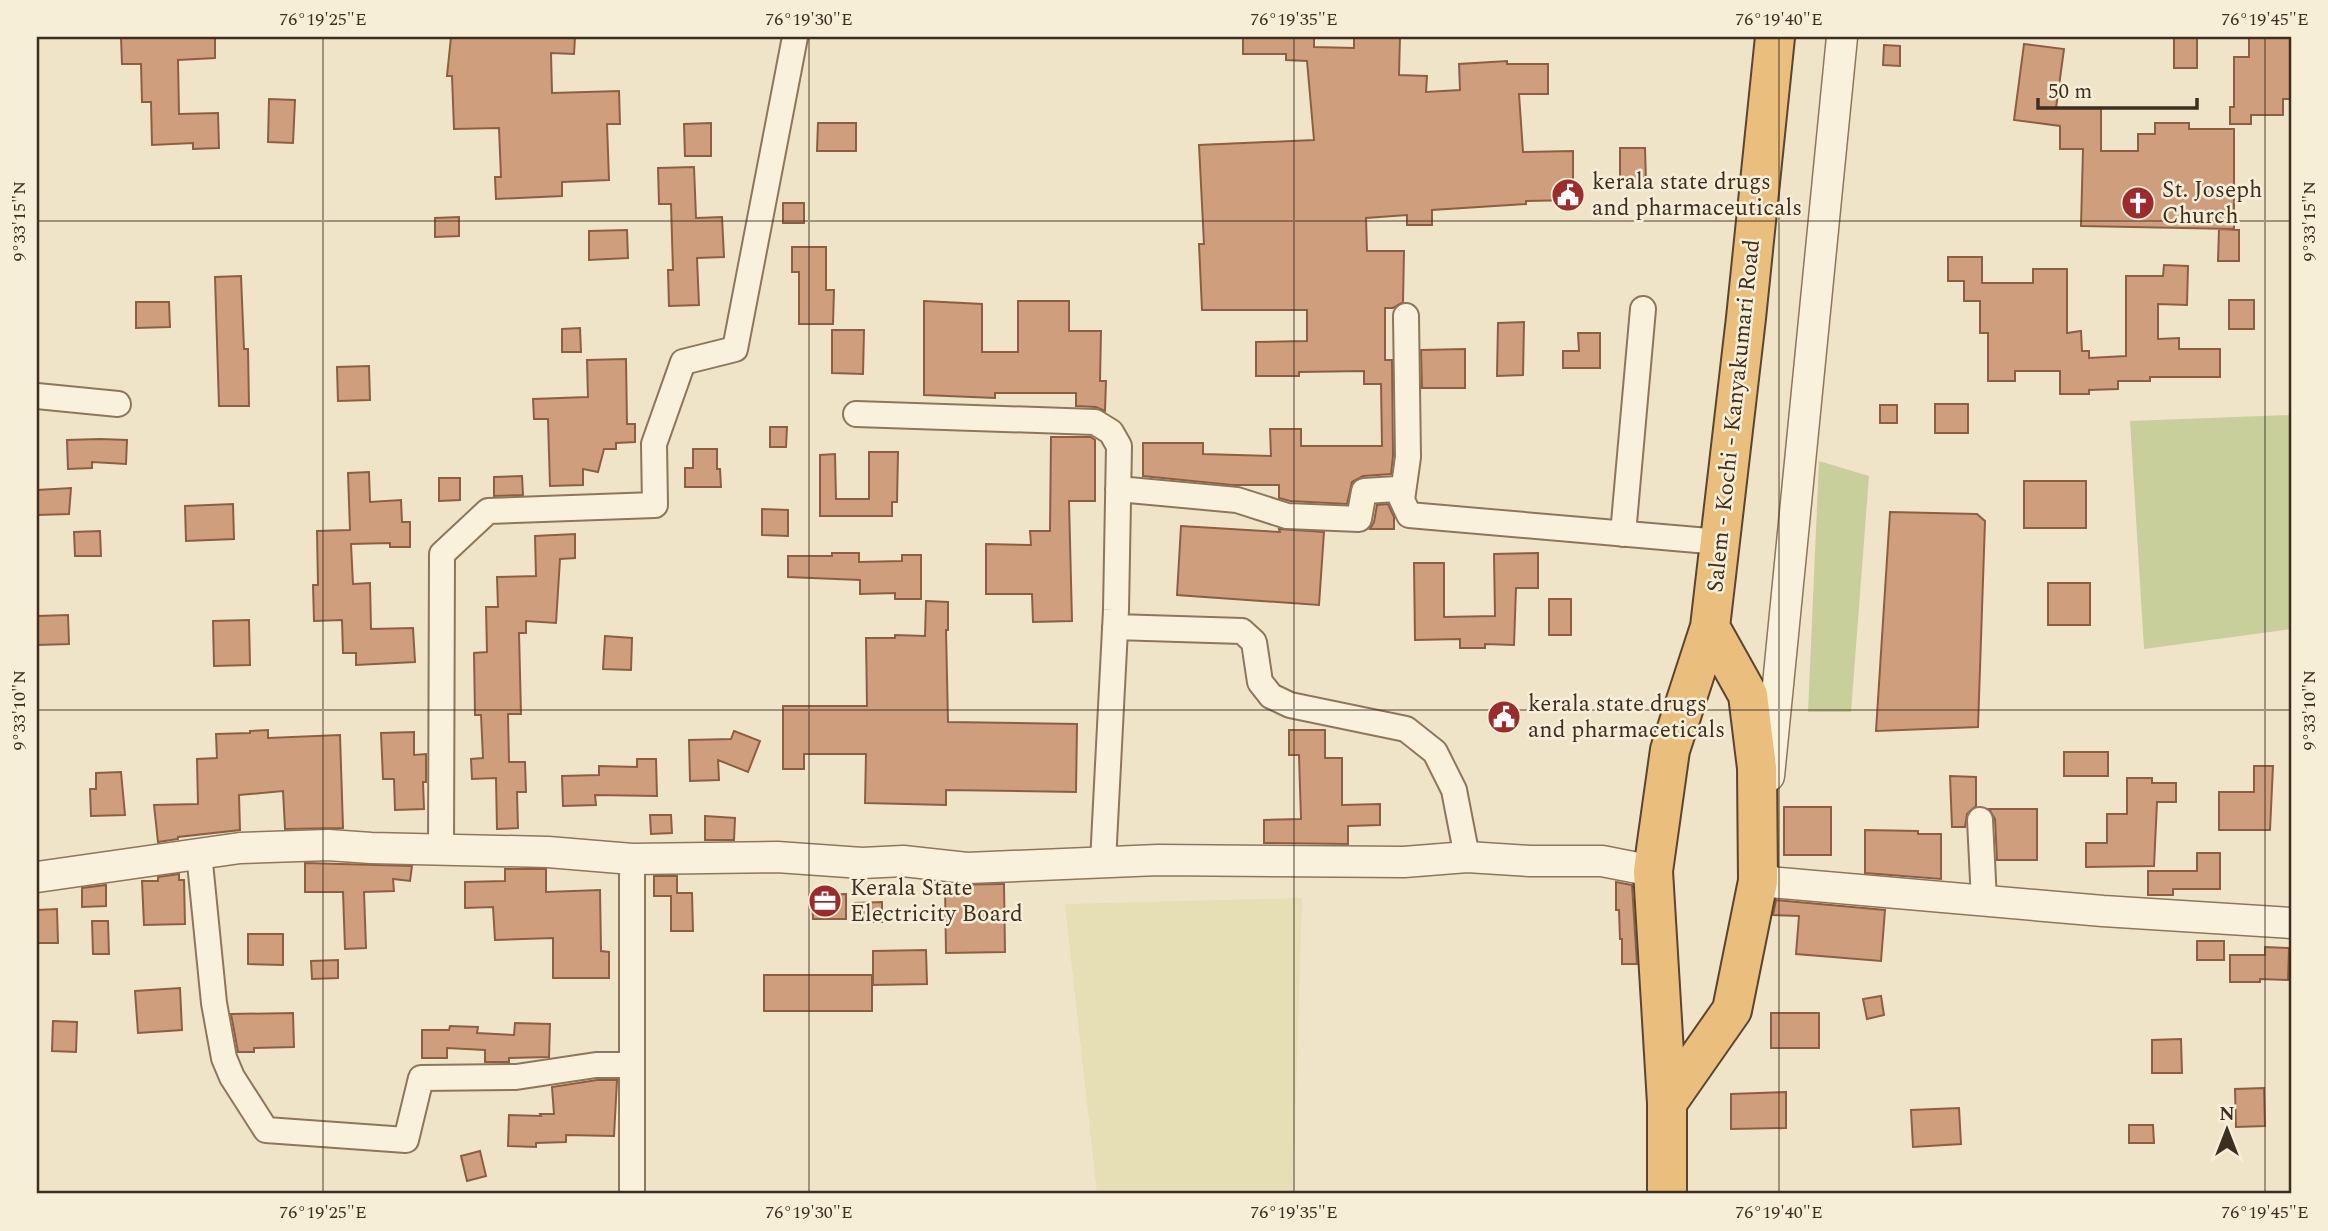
<svg xmlns="http://www.w3.org/2000/svg" width="2328" height="1231" font-family="Spectral,serif">
	<style>
		.farmland { fill: #e6deb5 }
		.green { fill: #c9cf9b }
		.building { fill: #cf9f7d; stroke: #8d5f41; stroke-width: 2 }
		.lines { fill: none; stroke-linecap: round; stroke-linejoin: round }
		.minor-casing { stroke: #8d765c; stroke-width: 28 }
		.tertiary-casing { stroke: #8d765c; stroke-width: 33 }
		.trunk-casing { stroke: #5b4430; stroke-width: 42 }
		.minor { stroke: #faf1dc; stroke-width: 24 }
		.tertiary { stroke: #faf1dc; stroke-width: 30 }
		.trunk { stroke: #eabe7c; stroke-width: 38 }
		.ticks { fill: none; stroke: #3d2e20; stroke-width: 2; stroke-opacity: 0.45 }
		.labels { text-anchor: middle; dominant-baseline: central; stroke-width: 5; stroke-linejoin: round; paint-order: stroke }
		.poi-label { font-size: 23px; fill: #3d2e20; stroke: #f7eed8; text-anchor: start }
		.street-label { font-size: 23px; fill: #3d2e20; stroke: #f7eed8 }
		.neatline { fill: none; stroke: #3d2e20; stroke-width: 2.5 }
		.ticks-label { font-size: 18px; text-anchor: middle; fill: #3d2e20 }
	</style>
	<rect width="100%" height="100%" fill="#f0e4c8"/>
	<path class="farmland" d="M1302 898 1293 1194H1097L1065 904Z"/>
	<path class="green" d="M2291 415V629L2144 649 2130 421Z
		M1819 461 1869 476 1851 712H1808Z"/>
	<path class="building" d="M121 37H215V58L178 60 179 114 218 113 219 148 193 149V143L152 145 151 102H142L141 64H122Z
		M451 37H575L574 54 551 53 552 93 619 91 620 124H607L609 180 562 182V196L496 199 495 177H501L499 128 454 129 452 76H447Z
		M1243 37H1314V47L1354 48V37H1400L1399 75 1427 76 1426 92 1460 90 1459 64 1507 61V64H1548V94H1519L1523 152 1573 151V200L1526 201V204L1432 210V225H1407V215L1366 218 1367 251H1404L1403 302 1393 308H1385V360H1392L1393 456 1391 474 1363 476 1352 482 1347 504 1290 501 1279 498V485H1232L1143 476V443H1203V454L1271 456 1270 429H1301V446H1382L1381 384H1364V371L1299 372V376H1256V342L1307 341V310H1202L1199 244H1204L1199 145 1314 140 1307 61 1286 60V54H1243Z
		M2174 37H2197V68H2174Z
		M2249 37H2291V99H2283V115H2251V124H2230V107H2234V57H2249Z
		M2024 44 2064 49 2056 108H2101V151H2138V134H2155V123H2189V129H2234V229L2081 226 2083 149H2060V126L2014 120Z
		M1884 45 1900 46V66L1883 65Z
		M269 99 295 100 293 143 268 142Z
		M711 123V156H685L684 124Z
		M818 123H856V151H817Z
		M1620 148H1645L1646 181H1620Z
		M694 167 696 218 722 217 724 257 697 258 699 305 669 306 668 270H673L671 204H659L658 168Z
		M783 203H804V223H783Z
		M459 217V236L435 237V218Z
		M2219 229 2239 230V261H2218Z
		M627 230 628 258 589 260V231Z
		M792 247H826V290H834L833 324H799V272H792Z
		M1948 257H1982V283H2033V269H2067V333L2081 331 2082 351H2089V358L2126 356V276H2163L2164 265 2188 266 2187 305 2158 304V339L2179 338V349H2220V377H2150V381H2118V389L2089 390V394H2060V371H2015V381H1988V333H1980V301H1964V281H1948Z
		M241 276 244 349H248L249 406H219L215 277Z
		M2229 300H2254V329H2229Z
		M924 301 982 304V352H1018V301H1069V331H1101L1100 381H1106L1105 411 1096 407 1076 406V393H995V398L924 395Z
		M136 302H169L170 327 136 328Z
		M1524 322 1523 375 1497 376 1498 323Z
		M580 328 581 352H562V329Z
		M832 330H864L863 374 832 373Z
		M1578 333H1600V368H1563V351H1579Z
		M1465 349V388H1422L1421 350Z
		M626 359 627 424H635V442L616 443V449H604L598 472 583 469V485L550 486 548 419H534L533 399 588 397 587 360Z
		M369 366 370 400 338 401 337 367Z
		M1935 404H1968V433H1935Z
		M1880 405H1897V423H1880Z
		M770 427H787L786 447H770Z
		M1051 437H1091L1095 440V501H1069L1072 621 1033 622 1032 594H986V544L1031 545 1030 531H1050Z
		M100 439 127 440 126 464 92 462V468L68 469 67 440Z
		M693 449H717V469H720L721 487H685V468H693Z
		M869 452H898L897 502H892V516H820V455L835 454 836 499H869Z
		M369 472 370 502 401 500 402 522H410V547H390V543L351 544 353 584 370 583 371 629 413 628 415 662 356 665V653H343L342 620 314 621 313 585H318L317 531 350 530 348 473Z
		M522 476 523 495 494 496V477Z
		M439 478H460V500L439 501Z
		M2024 481H2086V528H2024Z
		M71 488 69 514 37 515V490Z
		M233 504 234 539 186 541 185 506Z
		M1388 504 1394 517V529H1370L1374 522 1377 505Z
		M762 509 788 510V536L762 535Z
		M1890 512 1977 514 1985 521 1978 727 1876 731Z
		M1181 526 1280 532 1279 529 1324 532 1319 605 1177 595Z
		M100 531 101 556H75L74 532Z
		M575 534V558L560 559 556 623 526 621V633H519L521 714H508L509 762H525L526 792H517L518 828 497 829 496 778 472 779 471 759 483 758 481 715H475L474 653 487 652 486 607H498L497 577 536 576 535 536Z
		M832 553H859V562L902 561V555H921V599H895V593L860 594V580L788 577V556H832Z
		M1538 553V588H1516L1514 645 1485 644V648H1460V639L1415 640 1414 563H1444V617L1495 616 1494 554Z
		M2048 583H2090V625H2048Z
		M1549 599H1571V635H1549Z
		M926 601 948 602V630H946L948 722 1077 724 1076 792 946 790V805L865 803 866 754H804V769H783V706H867L866 638H895V635L925 636Z
		M68 615 69 644 37 645V616Z
		M249 620 250 665 214 666 213 621Z
		M605 636 632 638 631 670 603 669Z
		M268 730V738L340 735 343 828 285 829 283 791 239 795 240 830 178 837V839L158 842 154 805 198 804 197 759 217 758 216 734 250 733V731Z
		M1289 730H1325V758H1342V805L1380 804V825L1348 826V844L1264 843V820L1301 819 1299 755H1289Z
		M734 731 760 741 748 772 718 760 719 780 690 781 689 740 731 739Z
		M414 732V755L426 754V782H423L424 809 395 810 394 779H383L381 733Z
		M2064 752H2108V776H2064Z
		M637 759H656L657 796 595 795 596 805 563 806 562 776 599 775V766L637 767Z
		M2254 766H2273L2270 830H2219V792H2254Z
		M121 772 125 815 91 816 90 789H96V773Z
		M1950 776 1976 777V806L1967 814 1965 827H1952Z
		M2127 778H2152V783H2176V802H2157L2154 866 2086 867V843H2107V814H2127Z
		M1784 807H1831V855H1784Z
		M1989 809H2037V860H1997L1995 819Z
		M650 815H671L672 833 651 834Z
		M705 816 735 818 734 840H705Z
		M1865 830 1918 831V834H1941V879L1865 873Z
		M2197 853H2220V889H2173V895H2148V871H2197Z
		M305 863 412 866 410 881 393 879 394 891 364 892 366 948 345 949 343 892H305Z
		M505 869H546V892L600 890 601 951 609 952V978H553V938L495 940 493 907 465 908V882L505 881Z
		M179 874V880H184L185 924 144 925 142 881H158V877Z
		M654 876H677V893H692L693 931H671V896H654Z
		M1616 882 1632 885 1637 964H1622V939H1620L1619 910H1616Z
		M1001 884H1004L1005 952 946 953 945 885Z
		M106 885V906L82 907V888Z
		M846 894V919H813L812 895Z
		M1776 900 1885 910 1881 961 1796 954 1799 916 1773 915Z
		M882 902V922H855V903Z
		M57 909 58 943H37V910Z
		M92 921H108L109 954H93Z
		M248 934H283V965L248 964Z
		M2197 941H2224V960H2197Z
		M2265 947 2289 948 2288 980 2260 979V982H2230V955H2265Z
		M926 950 927 984 873 985V951Z
		M338 960V978L312 979 311 961Z
		M764 975H872V1011H764Z
		M180 988 182 1030 138 1033 135 991Z
		M1881 996 1884 1015 1867 1019 1863 999Z
		M293 1013 294 1047 254 1048V1052H238L231 1014Z
		M1771 1013H1819V1048H1771Z
		M53 1021 77 1022 76 1052 52 1051Z
		M515 1023 550 1024 549 1057 509 1058V1062H485V1050L447 1048V1058H422V1030H449L450 1026 478 1027 477 1033 514 1035Z
		M2181 1039 2182 1073H2152V1040Z
		M597 1080H617L614 1136 566 1135V1142L536 1143V1147L508 1146 509 1115 541 1116 540 1114H554L552 1087Z
		M2264 1088 2265 1126 2236 1127 2235 1089Z
		M1786 1092V1128L1731 1129V1094Z
		M1959 1108 1961 1144 1913 1147 1911 1110Z
		M2129 1125H2153L2154 1143H2129Z
		M480 1151 486 1176 467 1181 461 1156Z"/>
	<g class="lines">
		<defs>
			<path id="minor" d="M37 396 118 404
				M856 414 1095 422 1111 432 1119 446 1116 610 1103 862
				M1118 489 1237 500 1287 516 1359 519 1364 491 1397 489 1409 515 1720 542
				M1402 500 1408 457 1406 316
				M1623 534 1643 309
				M1115 627 1242 631 1254 642 1260 682 1271 696 1290 705 1406 729 1435 752 1454 790 1467 857
				M1980 820 1984 901
				M441 849 442 554 488 511 655 505 654 444 683 362 735 349 795 37
				M199 853 214 1003 224 1058 232 1077 266 1130 406 1140 421 1078 516 1077 596 1065H632
				M632 1194V859"/>
			<path id="tertiary" d="M1769 776 1842 37
				M1760 860 1758 881 2103 911 2291 923
				M37 877 240 848 328 845 371 848 548 852 632 859 777 857 862 863 903 861 967 868 1158 860 1404 862 1467 857 1530 861H1602L1653 871"/>
			<path id="trunk" d="M1667 1103 1732 1010 1758 881 1757 768 1748 695 1710 627
				M1667 1194V1103L1653 871 1670 750 1710 627 1746 318 1775 37"/>
		</defs>
		<use href="#minor" class="minor-casing"/>
		<use href="#tertiary" class="tertiary-casing"/>
		<use href="#trunk" class="trunk-casing"/>
		<use href="#minor" class="minor"/>
		<use href="#tertiary" class="tertiary"/>
		<use href="#trunk" class="trunk"/>
	</g>
	<path class="ticks" d="M323 37V1194M809 37V1194M1294 37V1194M1779 37V1194M2265 37V1194M37 221H2291M37 710H2291"/>
	<defs>
		<symbol id="civic-disc" viewBox="-11 -11 22 22"><circle r="9.5" fill="#9e2a2b" stroke="#f7eed8"/><path d="M-.6-6.5H3V-4.5H.6V-3L4-1V1h2V6H-6V1h2V-1L-.6-3ZM-1.2 2.5V6h2.4V2.5Z" fill="#fff"/></symbol>
		<symbol id="church-disc" viewBox="-11 -11 22 22"><circle r="9.5" fill="#9e2a2b" stroke="#f7eed8"/><path d="M-1.2-6h2.4v3.5h3.3v2.4h-3.3V6h-2.4V-.1h-3.3v-2.4h3.3Z" fill="#fff"/></symbol>
		<symbol id="office-disc" viewBox="-11 -11 22 22"><circle r="9.5" fill="#9e2a2b" stroke="#f7eed8"/><path d="M-6-3h4V-5.5h4V-3h4V5H-6ZM-1-4.5V-3h2v-1.5ZM-6 0V1H6V0Z" fill="#fff"/></symbol>
	</defs>
	<g fill-rule="evenodd">
		<use href="#civic-disc" x="1549" y="176" width="38" height="38"/>
		<use href="#church-disc" x="2119" y="184" width="38" height="38"/>
		<use href="#civic-disc" x="1485" y="698" width="38" height="38"/>
		<use href="#office-disc" x="806" y="882" width="38" height="38"/>
	</g>
	<g class="labels">
		<g class="poi-label">
			<text x="1592" y="182">kerala state drugs<tspan x="1592" dy="26">and pharmaceuticals</tspan></text>
			<text x="2162" y="190">St. Joseph<tspan x="2162" dy="26">Church</tspan></text>
			<text x="1528" y="704">kerala state drugs<tspan x="1528" dy="26">and pharmaceticals</tspan></text>
			<text x="850" y="888">Kerala State<tspan x="850" dy="26">Electricity Board</tspan></text>
		</g>
		<g class="street-label">
			<text transform="translate(1734 416) rotate(-84)">Salem - Kochi - Kanyakumari Road</text>
		</g>
	</g>
	<rect width="2328" height="1231" fill="none" stroke="#f7eed8" stroke-width="77"/>
	<g transform="translate(2227 1130)" stroke="#f7eed8" stroke-width="5" paint-order="stroke">
	<path d="M0-5L12 26L0 18L-12 26Z" fill="#3d2e20"/>
	<text y="-10" font-size="19" font-weight="bold" text-anchor="middle" fill="#3d2e20">N</text>
	</g>
	<path d="M2038 98v10h159v-10" fill="none" stroke="#3d2e20" stroke-width="3.5"/>
	<text x="2048" y="98" font-size="21" fill="#3d2e20" stroke="#f7eed8" stroke-width="5" paint-order="stroke">50 m</text>
	<rect x="38" y="38" width="2252" height="1154" class="neatline"/>
	<g class="ticks-label">
		<text x="323" y="25">76°19'25"E</text>
		<text x="809" y="25">76°19'30"E</text>
		<text x="1294" y="25">76°19'35"E</text>
		<text x="1779" y="25">76°19'40"E</text>
		<text x="2265" y="25">76°19'45"E</text>
		<text transform="translate(19 221) rotate(-90)" y="6">9°33'15"N</text>
		<text transform="translate(2309 221) rotate(-90)" y="6">9°33'15"N</text>
		<text transform="translate(19 710) rotate(-90)" y="6">9°33'10"N</text>
		<text transform="translate(2309 710) rotate(-90)" y="6">9°33'10"N</text>
		<text x="323" y="1218">76°19'25"E</text>
		<text x="809" y="1218">76°19'30"E</text>
		<text x="1294" y="1218">76°19'35"E</text>
		<text x="1779" y="1218">76°19'40"E</text>
		<text x="2265" y="1218">76°19'45"E</text>
	</g>
</svg>
